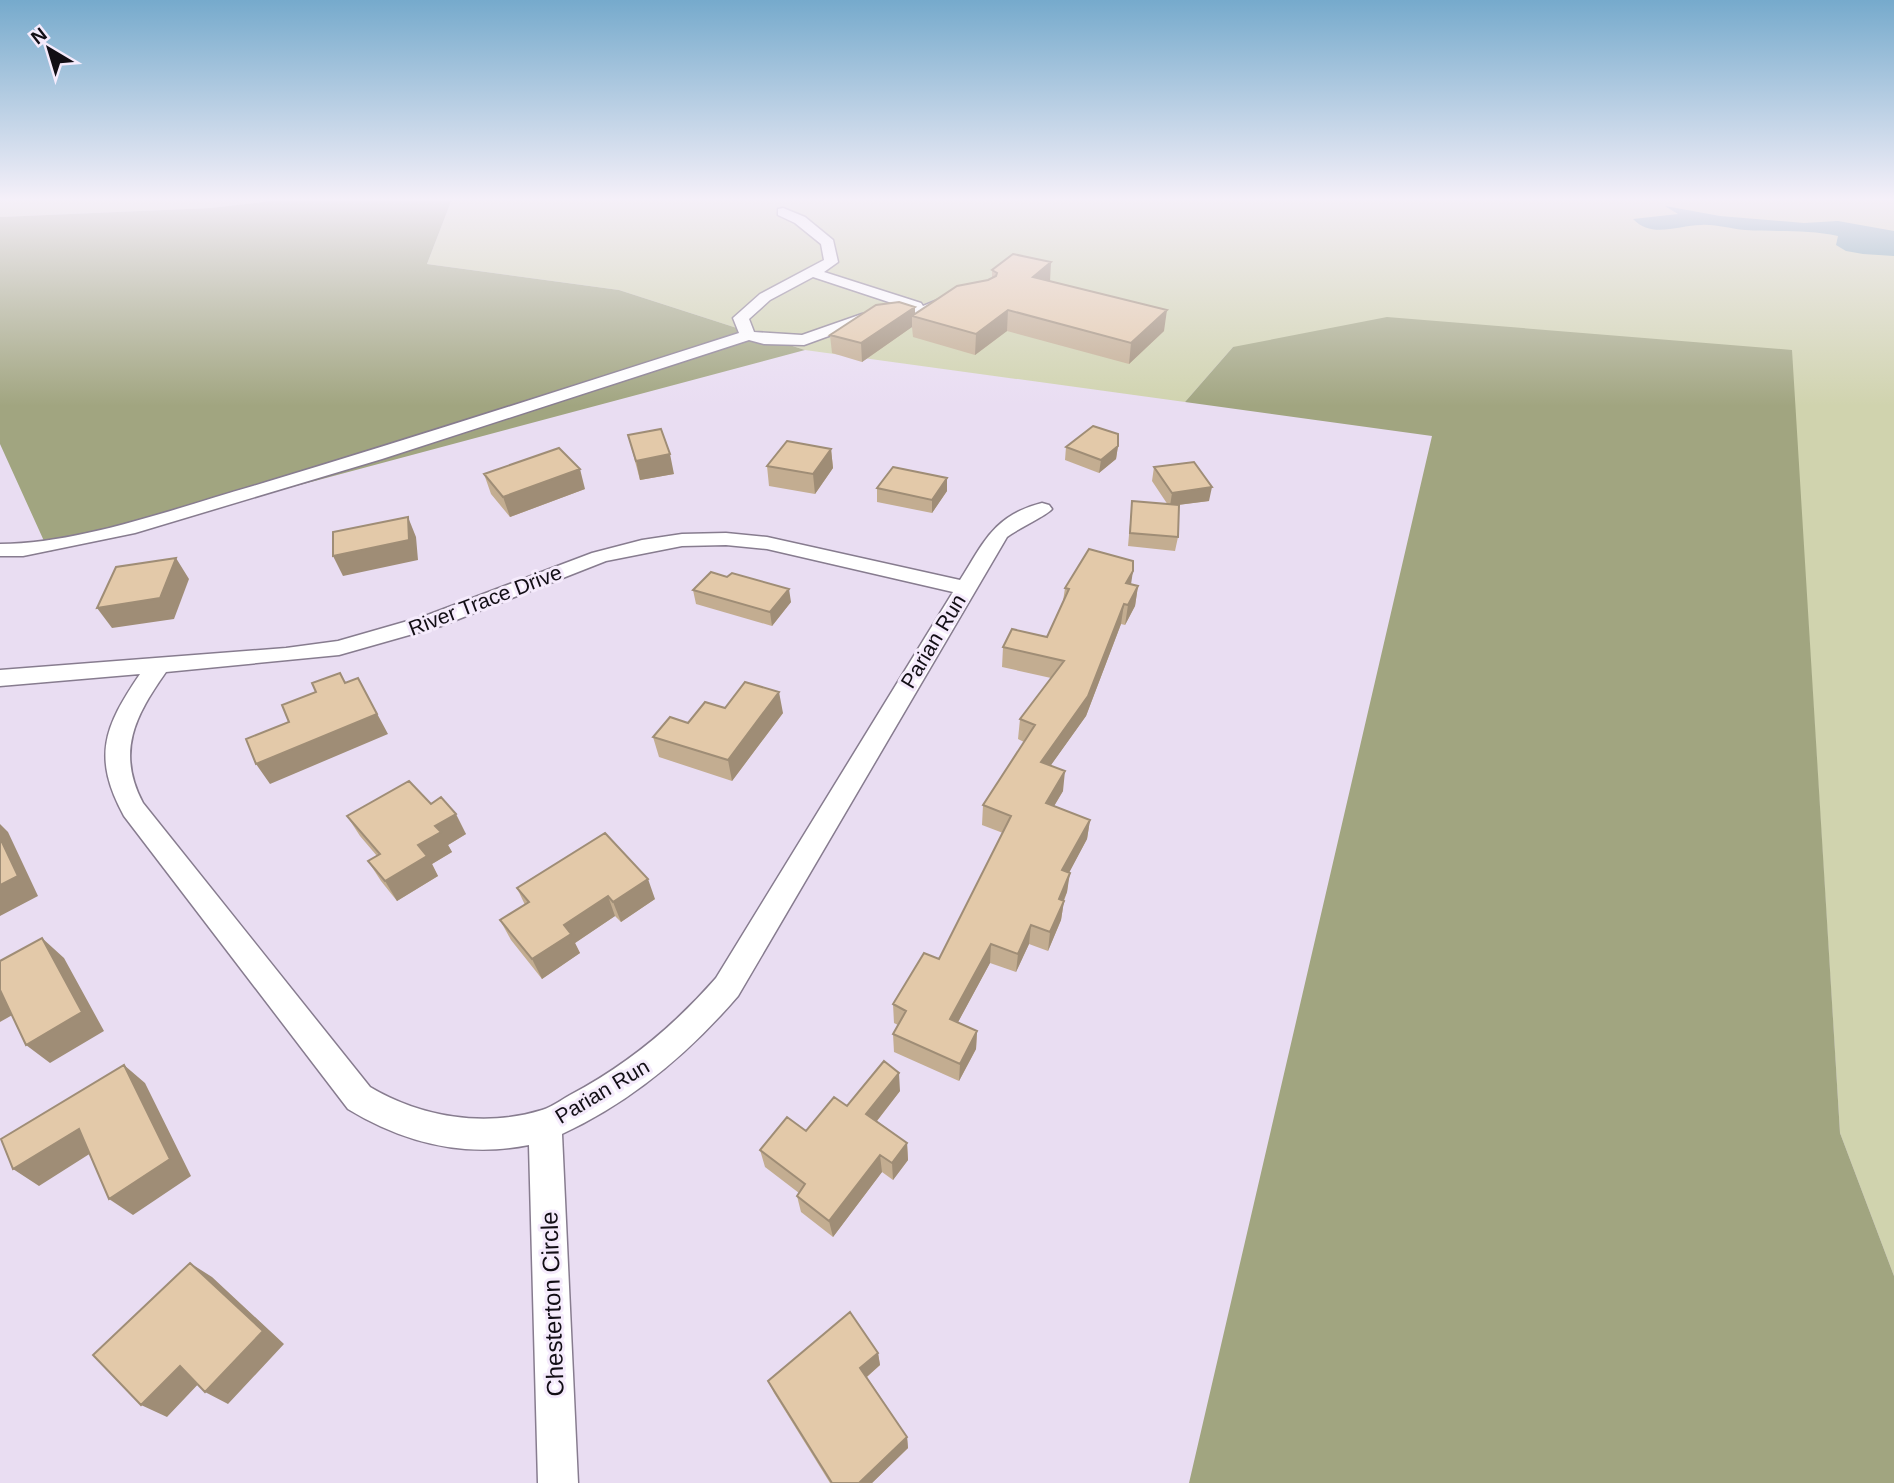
<svg xmlns="http://www.w3.org/2000/svg" width="1894" height="1483" font-family="Arial,sans-serif">
	<style>
		.green { fill: #d0d3ae }
		.forest { fill: #a1a580 }
		.water { fill: #6c9aa2 }
		.lines { fill: none; stroke-linecap: round; stroke-linejoin: round }
		.minor-casing { stroke: #877c8f; stroke-width: 3 }
		.minor { fill: #fff; fill-rule: evenodd }
		.wall { fill: #c3ad91 }
		.shaded-wall { fill: #9f8d76 }
		.building { fill: #e3c9a9; stroke: #9f8d76; stroke-width: 2 }
		.labels { text-anchor: middle; dominant-baseline: central; stroke-width: 6; stroke-linejoin: round; paint-order: stroke }
		.street-label { font-size: 21px; fill: #120e15; stroke: #f5ebfc }
		.near-street-label { font-size: 24px; fill: #120e15; stroke: #f5ebfc }
	</style>
	<rect width="100%" height="100%" fill="#e9ddf2"/>
	<path class="green" d="M0 199H287L211 208 0 217Z
		M452 199H1894V1276L1840 1133 1791 350 1233 347 1185 402 805 350 619 290 427 264Z"/>
	<path class="forest" d="M287 199H452L427 264 619 290 805 350 49 552 0 444V217L211 208Z
		M1387 317 1792 350 1840 1133 1894 1276V1483H1189L1432 436 1185 402 1233 347Z"/>
	<path class="water" d="M1665 206 1720 216 1804 223 1838 221 1894 231V256L1863 254 1846 251 1836 245 1838 236C1808 229 1776 232 1745 230 1730 229 1716 224 1701 225 1678 225 1652 239 1633 219L1678 214Z"/>
	<g class="lines">
		<defs>
			<path id="minor" d="M783 208 805 217 833 240 838 262 824 272 921 303 923 306 950 295 957 299 933 313 870 321 804 345 764 344 749 340 382 459 135 533 23 556H0V544C79 544 176 508 253 486 416 437 577 385 739 333L733 318 760 294 824 260 821 244 795 223 778 215V209ZM813 277 907 308 862 314 802 335 754 332 749 319 770 300Z
				M1042 503 1049 505 1052 509C1046 516 1017 529 1007 537L738 996C688 1054 631 1102 562 1134L578 1483H538L529 1145C464 1158 404 1143 348 1109L124 816C92 757 104 727 140 674L0 686V670L286 648 338 641 425 616 592 553 642 540 682 534 726 533 767 537 960 580C984 542 994 515 1042 503ZM726 545 767 549 953 592 716 978C674 1026 627 1065 570 1095 561 1100 552 1107 542 1110 484 1128 421 1117 370 1087L143 803C116 752 135 716 166 672L339 655 441 626 606 561 682 546Z"/>
		</defs>
		<use href="#minor" class="minor-casing"/>
		<use href="#minor" class="minor"/>
	</g>
	<path class="wall" d="M992 270 1050 281 1164 331 1129 364 1007 331 975 355 913 337 912 327 862 362 832 353 830 335 915 307V314L992 278Z
		M628 435 674 474 640 480Z
		M1118 446 1116 459 1099 473 1065 460 1066 447Z
		M831 449 833 468 815 494 769 486 767 466Z
		M1154 467 1209 501 1177 505 1178 537 1175 551 1128 546 1132 501 1168 505 1152 481Z
		M484 474 585 489 510 517 491 494Z
		M877 488 947 491 932 513 877 502Z
		M1133 571 1130 584 1138 586 1135 606 1125 625 1121 624 1086 716 1050 766 1063 791 1054 806 1090 820 1087 839 1069 872 1067 892 1064 901 1061 920 1048 951 1029 944 1016 972 990 963 958 1022 977 1031 976 1049 959 1081 894 1052 893 1034 898 1025 894 1023 893 1004 939 959 1003 833 982 825 983 805 1024 742 1018 739 1020 719 1051 678 1002 667 1003 647 1047 637 1063 601 1065 588Z
		M693 590 791 602 772 626 696 604Z
		M725 708 783 713 732 781 659 757 653 737Z
		M431 804 466 834 448 845 452 852 432 864 438 876 397 901 381 881 368 861 377 856 360 836 347 816Z
		M517 888 655 899 621 922 615 916 575 943 580 953 542 979 511 940 500 920 525 905Z
		M900 1091 877 1121 907 1143 908 1160 893 1180 882 1172 833 1237 801 1212 797 1196 799 1193 765 1167 760 1150 806 1131 847 1106Z
		M878 1353 880 1365 867 1377 907 1437 908 1448 872 1483H830L774 1393 768 1381Z"/>
	<path class="shaded-wall" d="M1051 262 1050 282 1033 277Z
		M915 307V317L912 316V327L862 362 861 343Z
		M1008 310 1007 331 975 355 976 334Z
		M1167 310 1164 331 1129 364 1131 343Z
		M1118 446 1116 459 1099 473 1101 460Z
		M831 449 833 468 815 494 813 474Z
		M670 454 674 474 640 480 636 461Z
		M580 469 585 489 510 517 503 497Z
		M947 478V491L932 513V500Z
		M1212 487 1209 501 1170 506 1172 493Z
		M408 517 416 537 418 560 343 576 333 556Z
		M176 558 189 579 174 619 112 628 97 608Z
		M1133 571 1130 591 1126 583Z
		M1138 586 1135 606 1125 625 1128 605Z
		M789 589 791 602 772 626 770 612Z
		M1124 604 1121 624 1086 716 1039 782 1041 762Z
		M358 678 388 734 270 784 256 764Z
		M779 692 783 713 732 781 728 760Z
		M1065 771 1063 791 1044 823 1046 803Z
		M456 814 466 834 448 845 452 852 432 864 438 876 397 901 385 881 435 826Z
		M1090 820 1087 839 1060 890 1062 870Z
		M0 824 8 832 38 896 0 916Z
		M1070 873 1067 892 1056 918 1059 899Z
		M648 879 655 899 621 922 613 902Z
		M608 896 615 916 575 943 580 953 542 979 532 959 564 925Z
		M1064 901 1061 920 1048 951 1050 932Z
		M1031 925 1029 944 1016 972 1018 954Z
		M42 938 64 958 104 1031 50 1063 26 1045Z
		M991 944 990 963 950 1037V1019Z
		M0 990 23 1009 0 1022Z
		M977 1031 976 1049 959 1081 960 1064Z
		M124 1065 145 1083 191 1176 133 1215 109 1199Z
		M899 1073 900 1091 869 1131 866 1114Z
		M79 1129 102 1146 39 1186 13 1169Z
		M907 1143 908 1160 893 1180 892 1163Z
		M880 1155 882 1172 833 1237 829 1221Z
		M190 1263 212 1277 284 1344 228 1404 205 1392Z
		M878 1353 880 1365 863 1380 860 1368Z
		M180 1366 204 1378 167 1417 141 1405Z
		M907 1437 908 1448 872 1483H859Z"/>
	<path class="building" d="M1013 254 1051 262 1033 277 1167 310 1131 343 1008 310 976 334 912 316 957 286 988 280 996 276 997 273 992 270Z
		M899 302 915 307 861 343 830 335 876 305Z
		M1093 426 1118 434V446L1101 460 1066 447Z
		M661 429 670 454 636 461 628 435Z
		M787 441 831 449 813 474 767 466Z
		M559 448 580 469 503 497 484 474Z
		M1194 462 1212 487 1172 493 1154 467Z
		M893 467 947 478 932 500 877 488Z
		M1132 501 1179 505 1178 537 1130 533Z
		M408 517 409 540 333 556V532Z
		M1089 549 1133 561V571L1126 583 1138 586 1128 605 1124 604 1088 696 1041 762 1065 771 1046 803 1090 820 1062 870 1070 873 1059 899 1064 901 1050 932 1031 925 1018 954 991 944 950 1019 977 1031 960 1064 893 1034 906 1011 893 1004 924 953 939 959 1011 816 983 805 1035 725 1020 719 1064 661 1003 647 1012 629 1047 637 1069 589 1065 588Z
		M176 558 160 598 97 608 116 567Z
		M711 572 727 577 732 573 789 589 770 612 693 590Z
		M340 673 345 683 358 678 377 714 256 764 246 739 289 722 282 705 316 692 312 683Z
		M745 682 779 692 728 760 653 737 670 717 688 723 705 702 725 708Z
		M409 781 431 804 441 797 456 814 435 826 441 832 418 845 427 856 385 881 368 861 380 854 347 816Z
		M605 833 648 879 613 902 608 896 564 925 571 934 532 959 500 920 529 902 517 888Z
		M0 838 18 876 0 885Z
		M42 938 82 1012 26 1045 0 990V961Z
		M884 1061 899 1073 866 1114 907 1143 892 1163 880 1155 829 1221 797 1196 805 1184 760 1150 787 1117 806 1131 834 1097 847 1106Z
		M124 1065 170 1159 109 1199 79 1129 13 1169 1 1139Z
		M190 1263 263 1331 205 1392 180 1366 141 1405 93 1355Z
		M850 1312 878 1353 860 1368 907 1437 859 1483H832L768 1381Z"/>
	<linearGradient id="sky" x2="0" y2="1"><stop stop-color="#76aacc"/><stop offset="0.49" stop-color="#f5f0f9"/><stop offset="1" stop-color="#f5f0f9" stop-opacity="0"/></linearGradient>
	<rect width="1894" height="406" fill="url(#sky)"/>
	<g class="labels">
		<g class="street-label">
			<text transform="translate(485 600) rotate(-21)">River Trace Drive</text>
			<text transform="translate(933 641) rotate(-59)">Parian Run</text>
			<text transform="translate(602 1091) rotate(-31)">Parian Run</text>
		</g>
		<g class="near-street-label">
			<text transform="translate(552 1304) rotate(-92)">Chesterton Circle</text>
		</g>
	</g>
	<g transform="translate(49 49) rotate(322)" stroke="#f5ebfc" stroke-width="5" paint-order="stroke">
	<path d="M0-5L12 26L0 18L-12 26Z" fill="#120e15"/>
	<text y="-10" font-size="19" font-weight="bold" text-anchor="middle" fill="#120e15">N</text>
	</g>
</svg>
